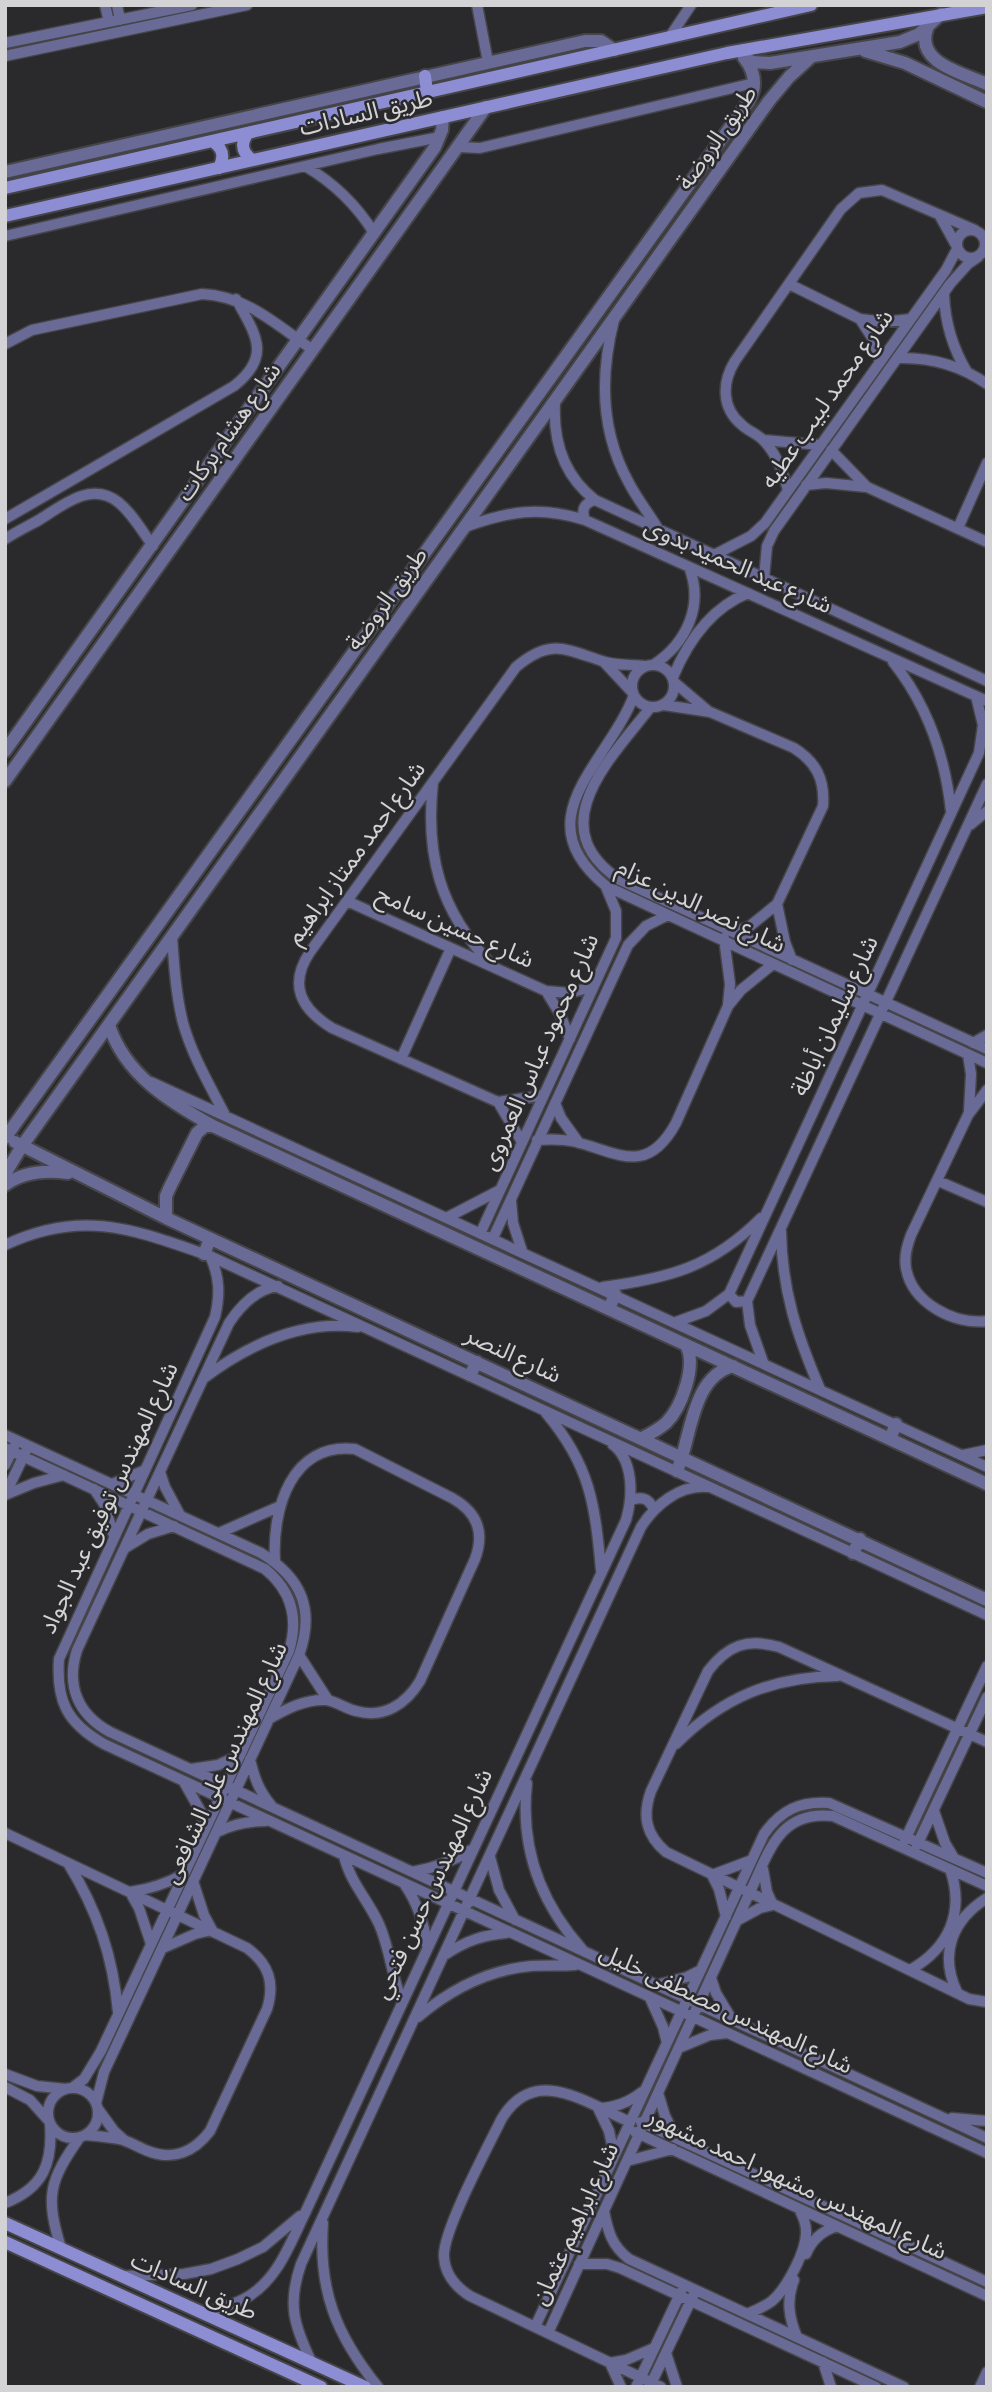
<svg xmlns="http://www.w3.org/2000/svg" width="992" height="2392" font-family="'Sofia Sans Condensed','Noto Sans Arabic',sans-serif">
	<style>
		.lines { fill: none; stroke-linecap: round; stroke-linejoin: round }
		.minor-casing { stroke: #454548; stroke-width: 13 }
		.tertiary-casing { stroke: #454548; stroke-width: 16 }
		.secondary-casing { stroke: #454548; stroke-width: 16 }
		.minor { stroke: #696a96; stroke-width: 10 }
		.tertiary { stroke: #696a96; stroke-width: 12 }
		.secondary { stroke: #8d8dd4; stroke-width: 12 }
		.labels { text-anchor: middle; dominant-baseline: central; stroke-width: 5; stroke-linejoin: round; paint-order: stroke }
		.street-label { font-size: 24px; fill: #d3d3d5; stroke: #2a2a2d }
	</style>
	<rect width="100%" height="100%" fill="#2a2a2d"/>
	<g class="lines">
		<defs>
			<path id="minor" d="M105 5 109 22
				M117 5 120 20
				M477 5 488 62
				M669 38 691 5
				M5 43 192 5
				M5 56 247 5
				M458 147 480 148 754 83
				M305 166C334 183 356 204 374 233
				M940 216 956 245
				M957 244a14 14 0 1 1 28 0a14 14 0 1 1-28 0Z
				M5 236 378 149 440 137
				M789 284 860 319 885 322 910 319
				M944 294C945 323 952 347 967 372
				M860 319 873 339 880 362
				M614 320C600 375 600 431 629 483 637 499 649 513 658 529
				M5 344 32 330 202 294C247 296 277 325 313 350
				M897 358C930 357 960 365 987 384
				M555 403C553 441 564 476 595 500L987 681
				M764 440 820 445
				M831 450 867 487 987 542
				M806 485 826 483 866 487
				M788 490C783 473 777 454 764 441 758 434 748 431 742 425 721 408 722 382 735 361L841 209 859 193 882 190 975 230
				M5 519 234 386C272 356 256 335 236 299
				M585 520C581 510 584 503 595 500
				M465 527C509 511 539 506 585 520L987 701
				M958 528 987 463
				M5 539C16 532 28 526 39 520 63 505 91 481 118 502 132 513 142 531 153 546
				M714 555 751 536 765 523 946 270 957 249
				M764 578 767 546 774 531 950 284 968 264 978 257
				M604 662 632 692
				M893 662C928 706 945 755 951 811
				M632 686a21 21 0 1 1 42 0a21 21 0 1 1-42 0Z
				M653 665C687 643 704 605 689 567
				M673 677C688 641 711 608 748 593
				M674 682 707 710
				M634 695C609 763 522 818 606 886L987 1063
				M664 705 710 712 794 748C816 762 825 779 823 806L777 904 750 926 734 932
				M650 708C610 759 540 827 620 880L987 1049
				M433 782C425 855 440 911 491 964
				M970 825 987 811
				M347 901 546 991 570 993 594 986
				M777 904 785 942 792 960
				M172 936C174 966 176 995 183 1023 192 1055 209 1084 224 1113
				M724 938 730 984 728 1005
				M546 991 560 1014 570 1039
				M973 1043 987 1035
				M968 1055 971 1074 969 1111
				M401 1059 451 948
				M151 1082 987 1467
				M987 1090 968 1115 911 1235C907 1246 904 1256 906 1268 912 1303 954 1325 987 1321
				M544 1095 498 1102 332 1028C301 1009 288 985 310 952L516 667C550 638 565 649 602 661 615 666 631 664 645 666
				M498 1102 522 1142
				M555 1103 561 1118 579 1143
				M537 1140C550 1139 563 1139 576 1142 619 1153 647 1176 676 1123L728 1006 741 990 773 964
				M938 1181 987 1202
				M511 1201 513 1223 522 1251
				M448 1217 500 1190
				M781 1231C782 1291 797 1335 820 1389
				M481 1232 616 938V911L606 887
				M493 1238 628 945 646 926 668 915
				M5 1245C83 1208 135 1230 210 1256L987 1615
				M210 1256C220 1277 220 1295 215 1317L59 1659C56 1701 67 1723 104 1744L987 2153
				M278 1286C256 1289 241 1305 229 1323L77 1650C66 1685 77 1714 110 1732L987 2138
				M603 1287C670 1278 712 1267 761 1218
				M729 1294 736 1302 747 1301
				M676 1322 706 1311 729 1294 979 753 983 725 976 696
				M763 1362 750 1325 747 1301 987 784
				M204 1378C248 1345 301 1320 358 1327
				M546 1413C590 1465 595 1504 601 1570
				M5 1435 261 1553C302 1578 315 1610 299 1655L104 2072 96 2103
				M5 1448 265 1569C292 1591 299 1618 289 1651L101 2051 84 2079 72 2088
				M963 1455 987 1450
				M5 1465 14 1447
				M160 1472 165 1487 180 1515
				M112 1484 145 1470
				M94 1489 104 1504 114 1536
				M5 1495 34 1483 64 1475
				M5 1495 26 1451
				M631 1500C642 1496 649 1498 654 1510
				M219 1533 278 1507
				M125 1548 148 1534 174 1526
				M299 1655 328 1700
				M269 1719C286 1709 305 1699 326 1700 336 1701 346 1709 356 1711 384 1719 406 1704 420 1681L475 1559C485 1532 477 1512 452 1498L355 1449C291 1442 272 1509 275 1561
				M987 1742 779 1647C747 1638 728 1645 708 1671L651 1791C642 1816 646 1835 666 1852L969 1999 987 2002
				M676 1744C723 1697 772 1677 838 1676
				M250 1759C254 1777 259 1791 271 1805
				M191 1769 218 1765 240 1755
				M184 1782 201 1812 205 1830
				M527 1783C520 1846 539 1901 582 1949
				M934 1811 945 1843 954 1858
				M217 1832C233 1824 247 1821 266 1821
				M5 1833 247 1948C269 1964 275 1983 267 2009L210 2131C194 2152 173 2161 148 2151 140 2148 132 2143 123 2140 111 2137 97 2136 85 2135
				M905 1840 987 1666
				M917 1845 987 1697
				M344 1856C350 1882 368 1900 379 1924 390 1949 392 1977 402 2002
				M490 1857 499 1890 515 1920
				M68 1863C97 1910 113 1956 118 2012
				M412 1872C434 1868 452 1862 471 1850
				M405 1885C418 1904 424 1922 427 1945
				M726 1917 719 1889 712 1875 752 1860
				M738 1920 760 1908 773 1905 767 1892 763 1869
				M151 1944 139 1908 130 1892C150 1889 166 1884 184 1874
				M163 1948 195 1934 212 1930 204 1915 193 1881
				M446 1954C466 1941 483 1935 506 1933
				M910 1970C949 1948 965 1912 950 1869
				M711 1978 716 1993 731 2018
				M656 1985 687 1977 701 1970
				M957 1992C939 1954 952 1920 987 1898
				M650 1998 663 2027 667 2043
				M418 2017C451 1989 488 1970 531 1966 546 1965 561 1966 575 1965
				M679 2048 710 2035 727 2033
				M5 2074 37 2086 66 2089
				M5 2087 30 2100 48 2120
				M48 2113a25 25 0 1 1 50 0a25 25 0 1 1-50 0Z
				M658 2093 665 2116 676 2138
				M98 2109 114 2131 124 2140
				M952 2118 987 2121
				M630 2122C586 2103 534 2063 501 2120 488 2147 442 2232 444 2257 445 2275 456 2287 470 2296L661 2387
				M641 2122 987 2282
				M635 2132 987 2296
				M614 2154 609 2131 598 2108C615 2108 628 2103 642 2092
				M627 2161 673 2149
				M5 2203C43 2188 53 2164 50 2124
				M604 2211C608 2232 612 2246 629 2259L904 2387
				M323 2223C318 2290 336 2335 378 2387
				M61 2248C45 2196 49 2181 80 2137
				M806 2254C812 2239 822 2231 837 2226
				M579 2264H607L620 2268 876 2387
				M122 2276 184 2274 211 2269 238 2259 263 2247 300 2216
				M794 2280C786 2300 789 2318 797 2337
				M202 2313C216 2309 231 2306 244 2299 278 2281 290 2243 306 2211L626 1520C633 1496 634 1460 612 1444
				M747 2314C756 2310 764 2307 772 2301 787 2288 807 2250 806 2231 806 2222 803 2216 799 2209
				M535 2327 764 1834C781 1810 800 1801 829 1803L987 1873
				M548 2333 749 1894C769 1853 778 1810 833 1816L987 1886
				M666 2353 677 2387
				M823 2362 831 2387
				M312 2363C294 2326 287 2304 301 2264L641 1527C655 1505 679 1485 707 1487
				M650 2386 693 2296
				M621 2387 610 2363 626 2360 654 2348
				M636 2387 681 2292
				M980 2387 987 2372"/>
			<path id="tertiary" d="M927 29C915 63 963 73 987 84
				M865 51 905 63 987 102
				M744 58 753 62 770 63 900 42 919 34 941 14
				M5 172 585 41H601L614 50
				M5 751 435 147 442 130 443 117
				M5 781 486 107
				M109 1025C125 1075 170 1102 213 1126L987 1484
				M5 1138 749 101C757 86 755 72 745 59
				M15 1142 166 1218 987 1600
				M5 1174 22 1146 769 101 789 77 812 56
				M5 1185C24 1171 46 1170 68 1173
				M166 1218V1196L170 1187 197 1133 205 1126H213
				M204 1254 210 1239
				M609 1309 615 1294
				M470 1375 477 1362
				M642 1438C650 1434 659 1429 666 1423 682 1407 697 1365 686 1345
				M890 1439 896 1424
				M677 1471C691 1440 691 1377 733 1366
				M853 1553 860 1539"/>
			<path id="secondary" d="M425 76 427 92
				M248 133C240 144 242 152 252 160
				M212 141C223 148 225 156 219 168
				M5 188 811 5
				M5 216 727 53 987 7
				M5 2223 365 2387
				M5 2242 321 2387"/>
		</defs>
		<use href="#minor" class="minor-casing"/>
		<use href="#tertiary" class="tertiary-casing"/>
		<use href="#secondary" class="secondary-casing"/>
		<use href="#minor" class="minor"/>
		<use href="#tertiary" class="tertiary"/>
		<use href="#secondary" class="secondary"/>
	</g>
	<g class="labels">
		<g class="street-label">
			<text transform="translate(366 113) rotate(-13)">طريق السادات</text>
			<text transform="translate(717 138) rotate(-55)">طريق الروضة</text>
			<text transform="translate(827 399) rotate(-55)">شارع محمد لبيب عطيه</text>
			<text transform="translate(229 432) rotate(-55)">شارع هشام بركات</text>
			<text transform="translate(738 566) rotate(24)">شارع عبد الحميد بدوى</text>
			<text transform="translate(387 599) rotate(-54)">طريق الروضة</text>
			<text transform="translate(356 853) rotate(-54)">شارع احمد ممتاز ابراهيم</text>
			<text transform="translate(701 906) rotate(26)">شارع نصر الدين عزام</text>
			<text transform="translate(455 927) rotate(24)">شارع حسين سامح</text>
			<text transform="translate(835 1016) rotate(-65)">شارع سليمان أباظة</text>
			<text transform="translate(540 1052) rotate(-66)">شارع محمود عباس العمروى</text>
			<text transform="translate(513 1355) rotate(25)">شارع النصر</text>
			<text transform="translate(109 1498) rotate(-65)">شارع المهندس توفيق عبد الجواد</text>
			<text transform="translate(225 1763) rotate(-65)">شارع المهندس على الشافعى</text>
			<text transform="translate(433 1884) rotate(-65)">شارع المهندس حسن فتحي</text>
			<text transform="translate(726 2009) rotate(25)">شارع المهندس مصطفى خليل</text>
			<text transform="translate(797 2184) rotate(25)">شارع المهندس مشهور احمد مشهور</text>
			<text transform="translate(575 2224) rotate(-65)">شارع ابراهيم عثمان</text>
			<text transform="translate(194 2286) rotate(24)">طريق السادات</text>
		</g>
	</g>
	<rect width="992" height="2392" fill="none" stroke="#d3d3d5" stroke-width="14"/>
</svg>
